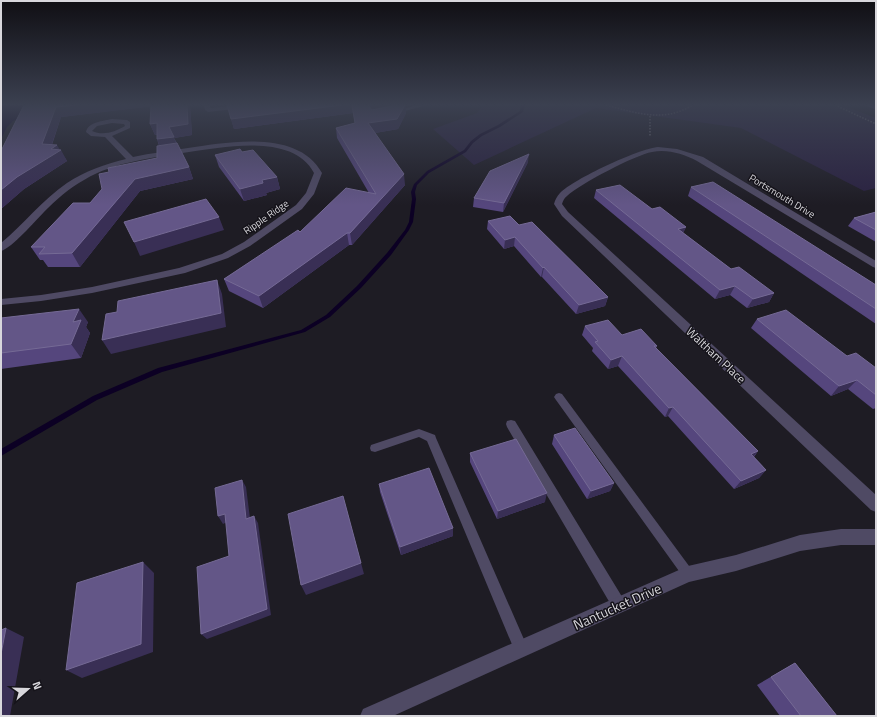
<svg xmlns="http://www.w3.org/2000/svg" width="877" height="717" font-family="'Titillium Web',sans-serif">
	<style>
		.green { fill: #2a2141 }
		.water { fill: #0c0024 }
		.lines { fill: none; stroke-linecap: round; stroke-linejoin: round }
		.stream { fill: #0c0024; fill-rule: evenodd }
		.path { stroke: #77767c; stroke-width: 1.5; stroke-dasharray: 1.5 1.5; stroke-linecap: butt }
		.service { fill: #4f4a64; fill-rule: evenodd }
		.minor { fill: #4f4a64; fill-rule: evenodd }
		.wall { fill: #55467d }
		.shaded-wall { fill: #392f55 }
		.building { fill: #635687; stroke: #756a95 }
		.labels { text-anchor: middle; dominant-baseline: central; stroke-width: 3; stroke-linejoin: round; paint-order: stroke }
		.far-street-label { font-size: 10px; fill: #d8d7dc; stroke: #15131a }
		.street-label { font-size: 12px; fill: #d8d7dc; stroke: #15131a }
		.near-street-label { font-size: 14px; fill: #d8d7dc; stroke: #15131a }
	</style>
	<rect width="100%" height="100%" fill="#1e1c24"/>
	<path class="green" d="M483 105H842L876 118V188L864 191 741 128 596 108 474 165 433 129 477 113Z"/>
	<path class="water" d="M1 105H56L13 121 7 127 1 139Z"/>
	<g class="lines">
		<path class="stream" d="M521 105H525L523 112 500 127 482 136 473 143 466 152 429 173 417 185 415 192 416 199 413 222 409 230 391 255 361 288 330 317 305 332 162 372 97 400 1 456V449L93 396 158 368 301 330 326 315 357 286 387 253 405 230 409 222 412 199 411 192 414 184 427 171 464 150 471 141 480 134 498 125 520 111Z"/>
		<path class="path" d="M606 105C637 113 663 123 693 105
			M835 105 876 124
			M650 116V137"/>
		<path class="service" d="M559 393 562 394 692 570 694 574 692 578 688 580 684 578 556 400 554 397 556 394Z
			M511 420 515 421 624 600 626 605 624 610 619 612 614 610 507 427 506 424 507 421Z
			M419 429 435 435 436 438 526 644 528 649 526 654 521 656 516 654 427 441 419 437 375 452 371 451 370 448 371 445Z"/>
		<path class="minor" d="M204 105H210L211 108 238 105H255L252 107 208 112 205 110Z
			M417 105H427L390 115 387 113Z
			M112 119 127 120 130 122V128L112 136 133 157C151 153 170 151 188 148 228 142 298 129 322 173L314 194 302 209 250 246 228 258 185 273 92 293 41 301 1 305V299L41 295 92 287 179 268 222 254 244 242 296 205 306 193 314 173C293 133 224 147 189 152 153 158 116 161 84 180 69 188 56 200 44 212 35 221 12 248 1 251V243C24 224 42 200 67 183 85 171 105 164 126 159L105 137 91 136 86 132C88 122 103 121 112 119ZM112 123 124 124 125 126C115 132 103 136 92 131L97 126Z
			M658 147 677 149 703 157 876 261V268L873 267 697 161C683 154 668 149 652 152 635 155 580 184 567 196 564 198 563 201 562 204L568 212 876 495V512L871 510 562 216 554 204C555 200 557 196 560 193 574 179 638 149 658 147Z
			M841 529H876V545H841L800 551 736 571 689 582 393 716H360L363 709 688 566 736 555 800 535Z"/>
	</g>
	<path class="wall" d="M24 105H190L192 135 174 138 177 143 189 167 193 179 140 191 80 267H48L43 260H40L31 247 90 203 102 189 109 172 157 158 159 146 157 139V135H155L150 124 151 106 61 117 52 145 60 150 67 161 24 189 1 209V151Z
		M227 105H410L406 106V113L398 129 375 133 405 185 352 245H349L263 308 229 291 224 279 300 232 369 193 337 138 336 128 355 123 353 113 234 129Z
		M864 105H876V109H875Z
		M242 152 277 177 280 189 266 193 267 195 244 201 219 167 215 155Z
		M528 162 503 212 473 207 474 198Z
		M691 187 876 285V324L688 196Z
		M596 190 652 209 686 227 683 233 731 269 774 293 769 302 747 308 730 295 715 299 594 198Z
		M876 212V242L848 226 854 218Z
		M488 221 519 225 608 297 605 306 576 314 542 277H541L514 246 504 249 487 229Z
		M1 318 88 322 86 327 90 333 81 358 1 369Z
		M757 319 876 368V408L873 409 848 389 831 396 751 328Z
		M585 326 622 335 657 346 656 348 758 451 754 457 766 470 759 478 734 489 668 416 665 417 618 366 608 369 592 351 593 348 582 335Z
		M554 435 614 483 610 491 587 499 552 444Z
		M470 453 545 502 497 519 470 462Z
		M379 484 453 536 401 555 380 492Z
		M795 663 837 716H780L757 685Z"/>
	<path class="shaded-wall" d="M76 105H155V106L61 117 48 155 42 144 56 107Z
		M187 105H190L192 135 174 138 178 148 161 150 157 139 169 127Z
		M342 105H352L353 113 234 129 231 119Z
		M368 105H410L406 106V113L398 129 369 134 368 123 369 115Z
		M157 123 161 134 155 135 150 124Z
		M57 145 60 150H61L67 161 24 189 1 209V190L51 149Z
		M529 154 528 162 503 212 504 203Z
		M189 167 193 179 140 191 80 267 72 253 135 179Z
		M404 174 405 185 352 245 350 233Z
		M277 177 280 189 266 193 267 195 244 201 240 189 262 180Z
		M219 217 224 230 140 256 134 242Z
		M686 227 682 235 678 229Z
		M347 233 349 245 263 308 259 296Z
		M515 237 514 246 504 249 505 240Z
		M544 267 542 277H541L543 268Z
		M217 280 222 294 226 327 111 354 102 340Z
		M735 286 730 295 715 299 720 290Z
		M774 293 769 302 747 308 753 299Z
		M608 297 605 306 576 314 579 305Z
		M79 309 88 322 86 327 90 333 81 358 71 344 73 322Z
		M622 356 618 366 608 369 611 360Z
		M857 380 848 389 831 396 839 386Z
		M673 407 668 416 665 417 669 408Z
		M758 451 751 460V454Z
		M766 470 759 478 734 489 741 481Z
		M242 480 246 487 251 526 246 519Z
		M614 483 610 491 587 499 591 491Z
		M547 493 545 502 497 519 498 511Z
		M343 496 364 574 306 595 301 585Z
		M225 514 229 521 223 524 218 516Z
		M254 516 258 523 271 615 207 639 201 634Z
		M453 528V536L401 555 400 547Z
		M143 562 154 573 153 652 82 678 66 670Z
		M6 628 24 637 10 716H1V654Z"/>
	<path class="building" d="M24 105H76L56 107 42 144 57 145 51 149 61 150 17 177 1 190V151Z
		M151 105H187L188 124 169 127 174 137 157 139V123L150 124Z
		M227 105H342L231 119Z
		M352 105H371H368L372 110 396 105H405L397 119 368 123 404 174 350 233H347L259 296 224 279 298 230 300 232 346 188 376 194 336 128 355 123Z
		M177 143 189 167 135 179 72 253 39 254 45 247H31L73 203H90L102 189 99 174 109 172 108 168 157 158V146Z
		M240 149 242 152 253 150 277 177 262 180 263 183 240 189 215 155Z
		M529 154 504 203 474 198 490 171Z
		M713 182 876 285V309L691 187Z
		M620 185 652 209 660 207 686 227 678 229 731 269 739 267 774 293 753 299 735 286 720 290 596 190Z
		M206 199 219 217 134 242 124 222Z
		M876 212V230L854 218Z
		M510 216 519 225 532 222 608 297 579 305 544 267 543 268 515 237 505 240 488 221Z
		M217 280 221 313 102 340 106 314 117 312 118 301Z
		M79 309 73 322 81 320 71 344 1 353V318Z
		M786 310 847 356 856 353 876 368V395L857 380 839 386 757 319Z
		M608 320 622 335 641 329 657 346H654L758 451 751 454 766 470 741 481 673 407 669 408 622 356 611 360 595 342 598 341 585 326Z
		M575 428 614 483 591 491 554 435Z
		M516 439 547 493 498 511 470 453Z
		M429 468 453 528 400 547 379 484Z
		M242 480 246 519 254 516 267 609 201 634 197 567 229 556 225 514 218 516 215 488Z
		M343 496 361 563 301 585 288 514Z
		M143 562 141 644 66 670 77 583Z
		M6 628 1 654V630Z
		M795 663 837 716H801L771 677Z"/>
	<linearGradient id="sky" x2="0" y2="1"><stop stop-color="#100f14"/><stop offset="0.51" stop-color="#3b4050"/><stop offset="1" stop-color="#3b4050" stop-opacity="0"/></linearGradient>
	<rect width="877" height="205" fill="url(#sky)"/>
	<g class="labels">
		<g class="far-street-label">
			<text transform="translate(782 196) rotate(31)">Portsmouth Drive</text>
			<text transform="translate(266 217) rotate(-35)">Ripple Ridge</text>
		</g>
		<g class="street-label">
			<text transform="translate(716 355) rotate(43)">Waltham Place</text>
		</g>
		<g class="near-street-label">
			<text transform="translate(617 606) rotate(-24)">Nantucket Drive</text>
		</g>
	</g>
	<rect width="877" height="717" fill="none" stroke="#d8d7dc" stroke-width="4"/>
	<g transform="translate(28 689) rotate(70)" stroke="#15131a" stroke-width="3" paint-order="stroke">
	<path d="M0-3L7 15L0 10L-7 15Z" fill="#d8d7dc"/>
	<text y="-6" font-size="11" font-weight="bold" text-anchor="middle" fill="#d8d7dc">N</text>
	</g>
</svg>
